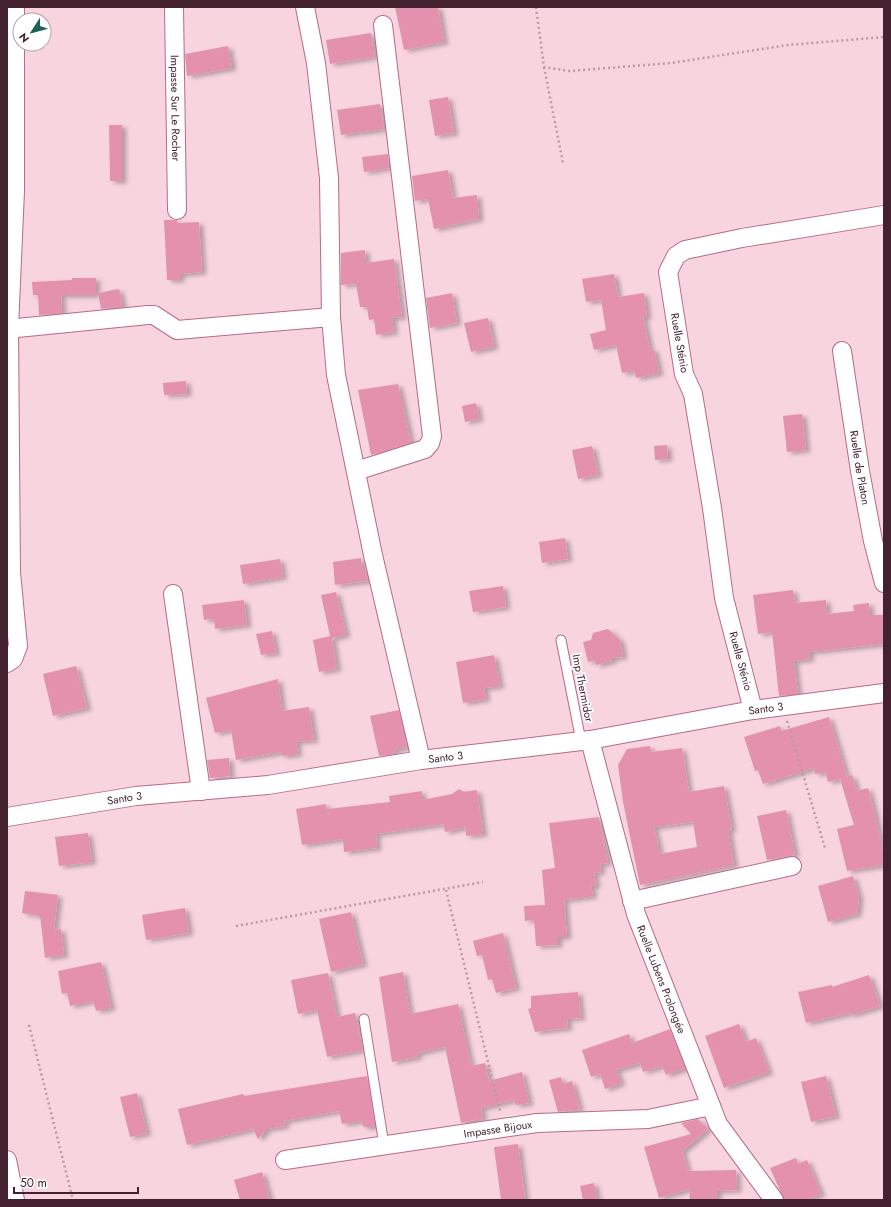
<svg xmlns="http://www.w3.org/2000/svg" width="891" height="1207" font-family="Jost,sans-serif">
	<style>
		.building { fill: #e491ae; fill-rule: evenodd; filter: url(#shadow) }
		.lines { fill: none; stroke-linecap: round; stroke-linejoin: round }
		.service-casing { stroke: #b96a87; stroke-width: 11 }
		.minor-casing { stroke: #b96a87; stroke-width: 20 }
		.path { stroke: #bd99a5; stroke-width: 2.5; stroke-dasharray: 2 3; stroke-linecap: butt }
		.service { stroke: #fff; stroke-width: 9 }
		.minor { stroke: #fff; stroke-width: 18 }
		.labels { text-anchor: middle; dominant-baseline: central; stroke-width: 3.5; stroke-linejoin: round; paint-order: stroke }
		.street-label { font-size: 11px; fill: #43212e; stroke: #fff }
	</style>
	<defs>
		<filter id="shadow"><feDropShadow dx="4.5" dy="2.5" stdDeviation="2" flood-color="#0004"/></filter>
	</defs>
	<rect width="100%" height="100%" fill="#f8d4df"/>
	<path class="building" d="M395 7H438L444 42 404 50Z
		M371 33 375 57 330 64 326 40Z
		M228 46 232 68 187 76 185 54Z
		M448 97 454 133 435 136 429 100Z
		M380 104 384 129 341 135 337 110Z
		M109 125H122V181H110Z
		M388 154 389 168 364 172 362 157Z
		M448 170 453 198 477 195 479 219 434 229 428 199 415 201 412 176Z
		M164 220H177V223L199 222 202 272 180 274V280H167Z
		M365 250 366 263 394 259 402 317 392 318 394 332 376 335 374 319 369 320 367 307H360L356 284 341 285V253Z
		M614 274 618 297 644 293 647 317H643L650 350 654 349 659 373 636 378 634 371 622 373 616 345 594 350 590 334 606 330 601 300 586 302 582 279Z
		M72 278H96V295H61L62 313 39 315 38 295H33L32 282 72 280Z
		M119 289 123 307 101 309 98 293Z
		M452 293 457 323 430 328 426 298Z
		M488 318 494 347 471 352 464 323Z
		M186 381 187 394 164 395 163 383Z
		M398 384 411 443 371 455 358 390Z
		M476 403 479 419 465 422 462 406Z
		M802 414 806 450 787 452 783 416Z
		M667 445 668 459 655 460 654 446Z
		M592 446 598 475 578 479 572 450Z
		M565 538 568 559 542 563 539 542Z
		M361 558 362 568H365L368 581 335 585 333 562Z
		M280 559 283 577 243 584 240 565Z
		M503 586 506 607 473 612 469 591Z
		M793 590 795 603 826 600 827 614 854 611 853 605 869 603 870 615H884V644L809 652 810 659 794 661 798 694 779 696 772 632 758 634 753 595Z
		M336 592 346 635 332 638 337 669 319 672 313 640 330 636 321 595Z
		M244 600 247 625 215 629 214 619 204 620 202 605Z
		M608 629 620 640 623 657 612 658V661L596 665 595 660 588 662 583 642 591 640 593 633Z
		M272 631 276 653 261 655 256 634Z
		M494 655 500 686 484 688 486 699 463 703 456 662Z
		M76 666 87 708 53 716 43 674Z
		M278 679 282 711 309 707 314 740 296 742 298 754 282 756 281 752 236 760 231 730 215 733 206 698Z
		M399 710 407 747 394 750 395 754 379 756 370 716Z
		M829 717 847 777 852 775 857 791 868 788 874 811 884 856V865L847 871 837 829 854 825 840 779 828 782 825 772 815 774 814 768 763 784 758 770 755 771 744 737 780 726 781 731Z
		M650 746 651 752 682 748 689 792 724 786 732 829 728 830 734 865 640 885 623 802 618 765 627 749ZM693 822 697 847 660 854 654 827Z
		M229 758 230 776 210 778 207 760Z
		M459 789 464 792 477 790 483 834 466 836V827L445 832 443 824 376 834 377 848 344 852 343 839 302 845 296 809 326 804 327 809 390 802 389 796 422 791V800L452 794Z
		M786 810 795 855 767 860 757 816Z
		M599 817 608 863 600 864 601 872 594 873 596 886H591L593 896 564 900 567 937H558V945L536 946 534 920 525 921 524 906 545 905 542 870 555 868 549 823Z
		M88 833 92 862 59 866 55 837Z
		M853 876 859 897 857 914 828 922 818 886Z
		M25 891 58 895 54 930 61 929 64 955 45 958 40 916 22 913Z
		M185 908 189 933 146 940 142 915Z
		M351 912 363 964 331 972 319 919Z
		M503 933 516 988 496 993 492 979 488 980 482 955 477 956 473 941Z
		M101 962 111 1008 96 1011 93 1001 70 1006 67 993 62 994 58 971Z
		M403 972 410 1014 458 1004 471 1066 485 1063 489 1081 522 1072 529 1103 516 1105 514 1100 481 1108 483 1118 461 1123 445 1047 417 1053 418 1057 392 1062 379 977Z
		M328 973 337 1017 355 1013 363 1050 327 1057 317 1010 298 1014 291 980Z
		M869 975 880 1006 851 1015 850 1013 806 1023 798 992 832 985V987Z
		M578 992 581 1018 567 1019 568 1028 535 1032 528 1009 531 1008V996Z
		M739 1024 746 1042 756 1038 769 1072 724 1088 705 1036Z
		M670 1029 685 1068 666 1075 662 1066 643 1072 640 1063 616 1070 621 1083 605 1089 600 1074 591 1077 582 1050 629 1034 632 1043Z
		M367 1076 375 1125 371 1127H364L361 1121 342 1124 339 1111 284 1121 285 1126 267 1129 258 1139 253 1129 187 1145 178 1109 243 1094 244 1096Z
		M826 1076 836 1116 811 1122 801 1082Z
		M561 1077 563 1084 572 1081 580 1109 558 1112 549 1080Z
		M137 1093 147 1133 130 1137 120 1097Z
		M698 1119 708 1129 682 1151 688 1171 736 1170 737 1190 717 1191V1200H690L689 1189 659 1198 644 1147 691 1134 681 1123Z
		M518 1144 525 1199 501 1200 494 1147Z
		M796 1158 798 1164 807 1160 821 1194 806 1200H784L770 1168Z
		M262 1172 270 1200H240L234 1180Z
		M594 1183 597 1200H583L580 1186Z"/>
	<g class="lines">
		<defs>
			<path id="service" d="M561 640 581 741
				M364 1019 384 1145"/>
			<g id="minor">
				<path id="s1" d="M174 7 177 210"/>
				<path d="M305 7 316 63 329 178 331 317 336 375 373 555 421 760"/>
				<path d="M7 329 148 315H154L177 330 331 317"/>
				<path id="s2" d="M842 351 860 471 873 541 884 583"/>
				<path d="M356 471 425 449 430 443 432 436 383 25"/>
				<path d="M173 594 201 791"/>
				<path d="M7 663 13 659 18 646 11 572 9 328 15 191V7"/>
				<path d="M753 710 724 598 712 508 693 394 684 374 668 272 676 256 685 250 742 238 884 215"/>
				<path id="s3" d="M590 740 636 914 711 1106 718 1124 774 1200"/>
				<path id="s4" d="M7 817 136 796 268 785 421 760 590 740 753 710 884 693"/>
				<path d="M632 901 792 866"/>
				<path d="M7 1160 15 1200"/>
				<path id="s5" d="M285 1160 537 1123 648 1119 711 1106"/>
			</g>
		</defs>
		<use href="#service" class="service-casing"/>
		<use href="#minor" class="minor-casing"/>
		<path class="path" d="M536 7 544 67 569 71 671 63 788 45 884 37
			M544 67 563 163
			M787 721 825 848
			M446 890 500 1111
			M236 926 483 882
			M29 1025 73 1200"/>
		<use href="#service" class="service"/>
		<use href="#minor" class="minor"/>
	</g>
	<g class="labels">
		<g class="street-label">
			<text stroke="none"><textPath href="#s1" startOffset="101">Impasse Sur Le Rocher</textPath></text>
			<text transform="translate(680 343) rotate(80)">Ruelle Sténio</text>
			<text stroke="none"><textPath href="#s2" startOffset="118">Ruelle de Platon</textPath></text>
			<text transform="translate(741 661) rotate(75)">Ruelle Sténio</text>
			<text transform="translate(583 688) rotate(79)">Imp Thermidor</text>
			<text stroke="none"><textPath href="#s4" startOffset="767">Santo 3</textPath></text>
			<text stroke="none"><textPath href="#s4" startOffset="443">Santo 3</textPath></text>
			<text stroke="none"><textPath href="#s4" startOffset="119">Santo 3</textPath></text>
			<text stroke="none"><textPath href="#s3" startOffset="250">Ruelle Lubens Prolongée</textPath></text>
			<text stroke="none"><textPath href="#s5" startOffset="215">Impasse Bijoux</textPath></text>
		</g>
	</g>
	<rect width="891" height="1207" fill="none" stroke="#43212e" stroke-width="16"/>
	<g transform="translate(32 32) rotate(234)"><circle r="19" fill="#ffffff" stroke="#b4a6ab"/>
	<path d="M0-3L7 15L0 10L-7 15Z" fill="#1e6456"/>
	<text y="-6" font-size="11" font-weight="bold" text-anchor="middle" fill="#43212e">N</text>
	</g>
	<path d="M14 1187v6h124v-6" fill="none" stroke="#43212e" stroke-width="2"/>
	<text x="20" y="1187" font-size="12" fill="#43212e" stroke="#ffffff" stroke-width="3" paint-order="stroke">50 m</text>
</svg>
